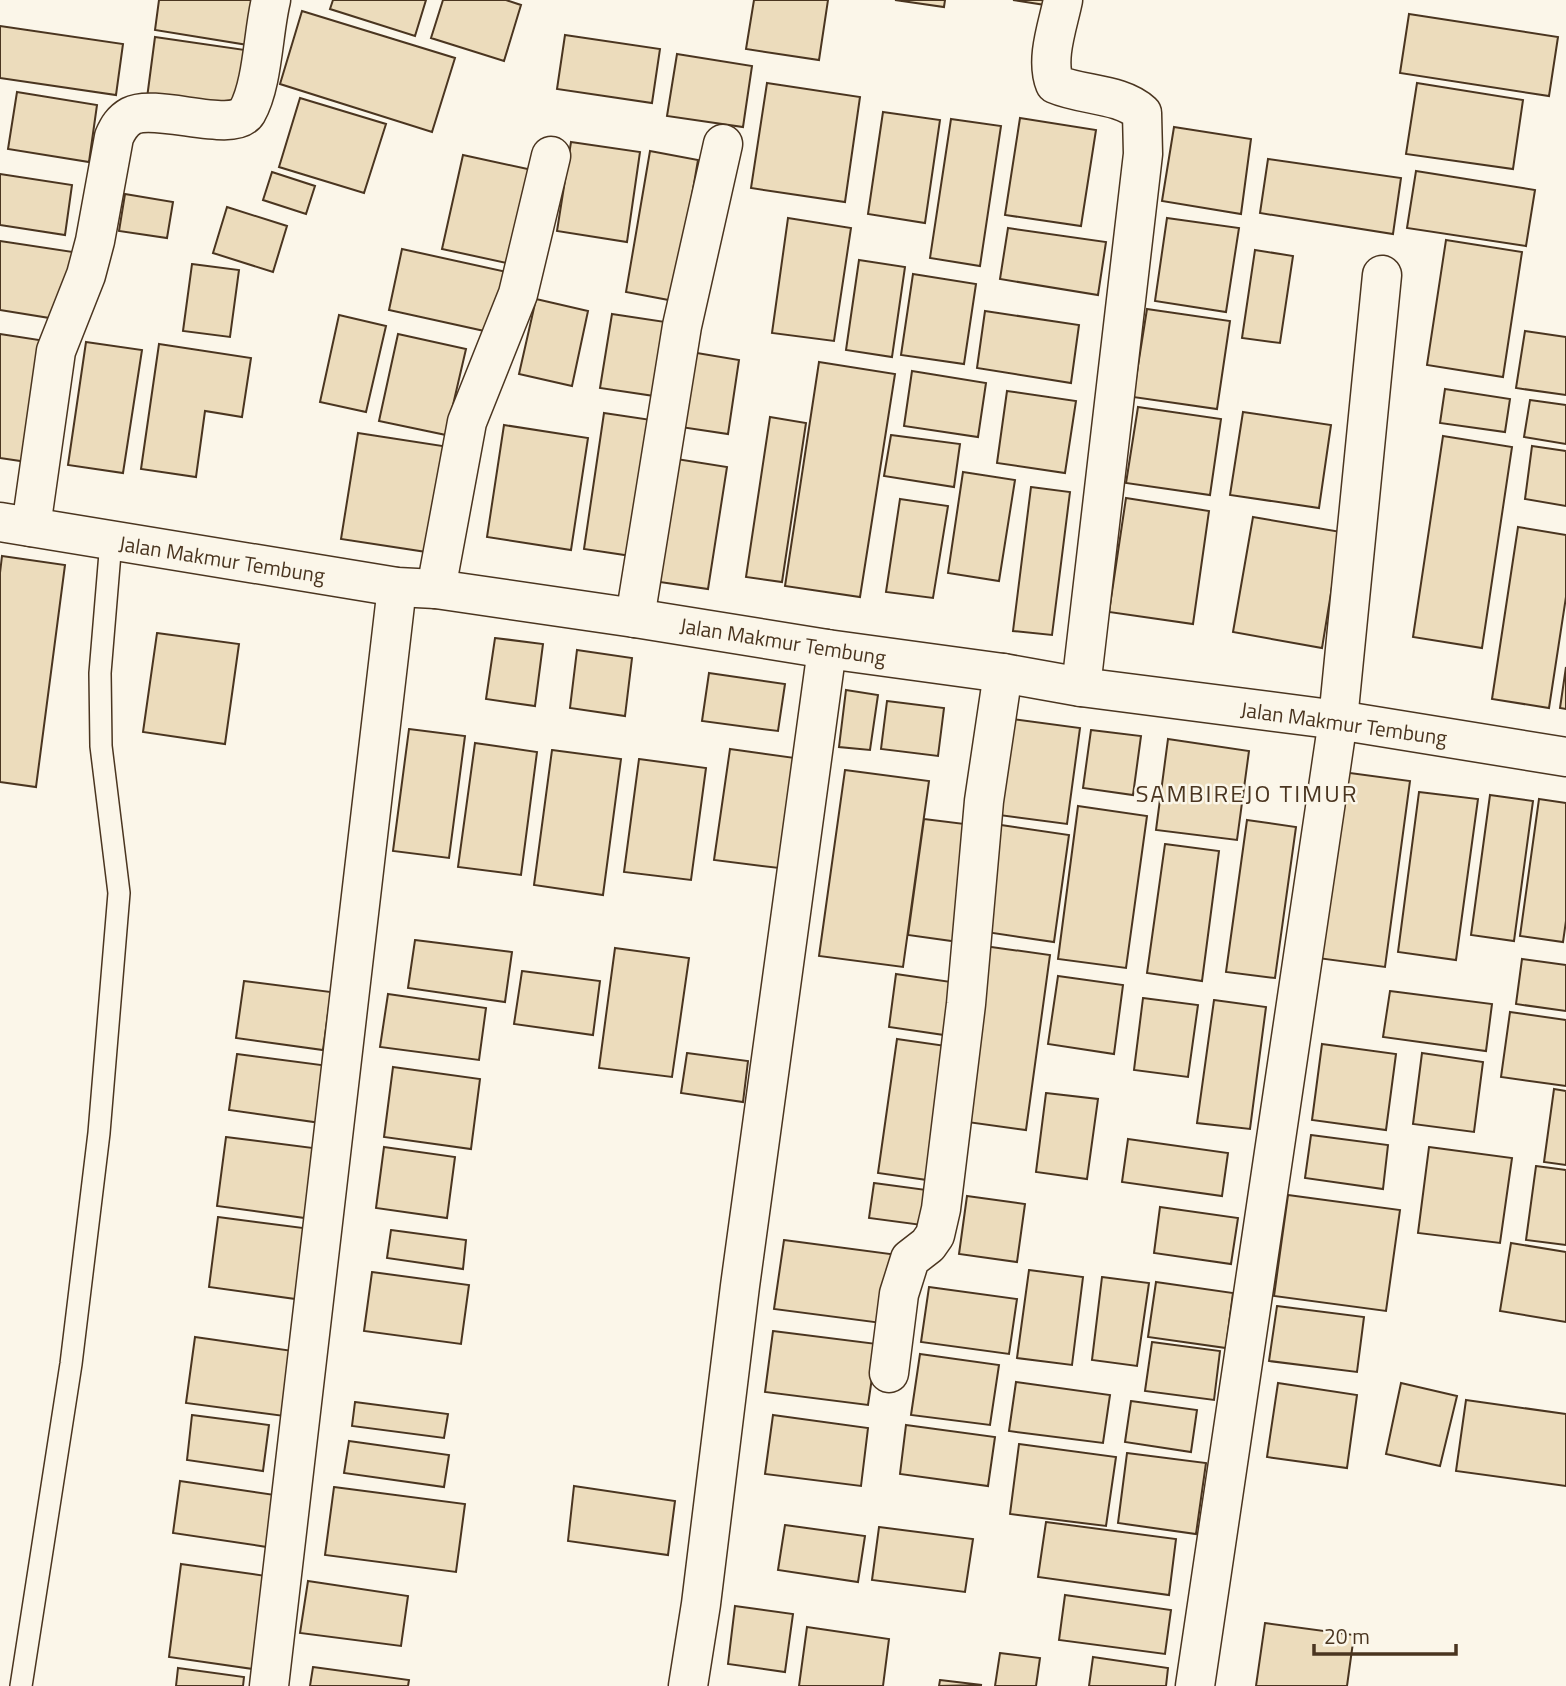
<svg xmlns="http://www.w3.org/2000/svg" width="1566" height="1686" font-family="'Titillium Web',sans-serif">
	<style>
		.building { fill: #ecdcbc; stroke: #4a3520; stroke-width: 2 }
		.lines { fill: none; stroke-linecap: round; stroke-linejoin: round }
		.lane-casing { stroke: #4a3520; stroke-width: 24 }
		.street-casing { stroke: #4a3520; stroke-width: 41 }
		.secondary-casing { stroke: #4a3520; stroke-width: 41 }
		.lane { stroke: #fbf6e9; stroke-width: 21 }
		.street { stroke: #fbf6e9; stroke-width: 38 }
		.secondary { stroke: #fbf6e9; stroke-width: 38 }
		.labels { text-anchor: middle; dominant-baseline: central; stroke-width: 5; stroke-linejoin: round; paint-order: stroke }
		.street-label { font-size: 21px; fill: #4a3520; stroke: #fbf6e9 }
		.quarter-label { font-size: 24px; letter-spacing: 2px; fill: #4a3520; stroke: #fbf6e9 }
	</style>
	<rect width="100%" height="100%" fill="#fbf6e9"/>
	<path class="building" d="M159 0H261L254 46 155 30Z
		M333 0H426L415 36 330 9Z
		M443 0H506L521 5 504 61 431 38Z
		M754 0H828L819 60 746 49Z
		M895 0H945L944 7Z
		M1013 0H1059L1058 7Z
		M302 11 455 58 432 132 280 84Z
		M1409 14 1558 37 1549 96 1400 73Z
		M0 26 123 44 116 95 0 78Z
		M565 35 660 49 652 103 557 89Z
		M155 37 245 50 236 112 147 98Z
		M677 54 752 66 743 127 667 116Z
		M767 83 860 97 845 202 751 188Z
		M1417 83 1523 100 1513 169 1406 154Z
		M17 92 97 105 89 162 8 149Z
		M300 98 386 124 364 193 279 167Z
		M883 112 940 120 925 223 868 214Z
		M1020 118 1096 130 1081 226 1005 215Z
		M951 119 1001 126 980 266 930 258Z
		M1174 127 1251 139 1241 214 1162 201Z
		M571 142 640 152 627 242 557 231Z
		M650 151 698 160 674 301 626 292Z
		M463 155 537 171 516 265 442 249Z
		M1268 159 1401 178 1393 234 1260 213Z
		M1416 171 1535 190 1526 246 1407 228Z
		M272 172 315 186 306 214 263 200Z
		M0 174 72 185 65 235 0 225Z
		M125 194 173 202 167 238 119 231Z
		M227 207 287 226 273 272 213 253Z
		M788 218 851 228 834 341 772 333Z
		M1167 218 1239 228 1226 312 1155 301Z
		M1008 228 1106 242 1098 295 1000 279Z
		M1446 240 1522 252 1503 377 1427 365Z
		M0 241 73 252 62 320 0 310Z
		M402 249 511 273 498 334 389 310Z
		M1255 250 1293 256 1280 343 1242 338Z
		M859 260 905 267 892 357 846 350Z
		M192 264 239 270 230 337 183 331Z
		M913 274 976 284 964 364 901 355Z
		M536 299 588 311 572 386 519 374Z
		M1147 309 1230 321 1217 409 1133 397Z
		M985 311 1079 325 1071 383 977 368Z
		M612 314 672 323 661 397 600 388Z
		M339 315 386 326 366 412 320 402Z
		M1525 331 1566 337V395L1516 388Z
		M0 334 52 342 34 463 0 458Z
		M398 334 466 349 446 435 379 421Z
		M86 342 142 350 123 473 68 465Z
		M159 344 251 358 242 417 205 411 196 477 141 469Z
		M685 351 739 360 728 434 674 426Z
		M819 362 895 374 860 597 785 586Z
		M912 371 986 383 978 437 904 426Z
		M1445 389 1510 399 1505 432 1440 423Z
		M1007 391 1076 401 1065 473 997 463Z
		M1530 400 1566 405V444L1524 437Z
		M1138 407 1221 419 1210 495 1126 483Z
		M1243 412 1331 425 1319 508 1230 495Z
		M604 413 658 421 638 557 584 549Z
		M770 417 806 423 782 582 746 577Z
		M504 425 588 438 571 550 487 537Z
		M358 433 449 447 433 553 341 539Z
		M891 435 960 444 954 487 884 476Z
		M1443 436 1512 447 1482 648 1413 637Z
		M1532 446 1566 451V506L1525 499Z
		M664 457 727 467 708 589 646 580Z
		M963 472 1015 480 999 581 948 573Z
		M1031 487 1070 492 1052 635 1013 631Z
		M1126 498 1209 511 1193 624 1109 612Z
		M900 499 948 506 933 598 886 592Z
		M1253 517 1341 532 1322 648 1233 632Z
		M1518 527 1566 535V597L1549 708 1492 699Z
		M2 556 65 565 36 787 0 782V573Z
		M157 633 239 644 225 744 143 732Z
		M495 638 543 644 535 706 486 699Z
		M577 650 632 658 625 716 570 708Z
		M1566 667V709L1560 708Z
		M709 673 785 684 778 731 702 721Z
		M846 690 878 695 870 750 839 747Z
		M887 701 944 708 938 756 881 749Z
		M1013 719 1080 728 1067 824 999 815Z
		M409 729 465 736 449 858 393 851Z
		M1091 730 1141 736 1133 795 1083 788Z
		M1168 739 1249 751 1237 840 1156 830Z
		M475 743 537 752 521 875 458 867Z
		M730 749 795 758 779 868 714 860Z
		M552 750 621 759 603 895 534 885Z
		M639 759 706 768 691 880 624 872Z
		M845 770 929 781 903 967 819 956Z
		M1335 771 1410 781 1385 967 1310 957Z
		M1419 792 1478 799 1456 960 1398 952Z
		M1490 795 1533 801 1514 941 1471 935Z
		M1539 799 1566 803V921L1563 942 1520 936Z
		M1078 806 1147 816 1126 968 1058 959Z
		M924 819 981 826 966 943 908 935Z
		M1247 820 1296 827 1275 978 1226 972Z
		M1001 825 1069 835 1054 942 986 932Z
		M1165 844 1219 851 1202 981 1147 973Z
		M415 940 512 952 505 1002 408 988Z
		M984 946 1050 955 1026 1130 960 1121Z
		M615 948 689 958 672 1077 599 1068Z
		M1522 959 1566 965V1011L1516 1004Z
		M522 971 600 981 593 1035 514 1024Z
		M896 974 958 983 951 1036 889 1027Z
		M1058 976 1123 985 1114 1054 1048 1044Z
		M244 981 331 992 323 1050 236 1038Z
		M1390 991 1492 1004 1486 1051 1383 1037Z
		M388 994 486 1008 479 1060 380 1047Z
		M1143 998 1198 1005 1188 1077 1134 1070Z
		M1214 1000 1266 1007 1250 1129 1197 1123Z
		M1510 1012 1566 1020V1086L1501 1077Z
		M897 1039 953 1047 934 1181 878 1173Z
		M1322 1044 1396 1054 1386 1130 1312 1120Z
		M687 1053 748 1061 743 1102 681 1093Z
		M1422 1053 1483 1062 1474 1132 1413 1124Z
		M237 1054 329 1066 321 1123 229 1110Z
		M393 1067 480 1079 471 1149 384 1137Z
		M1554 1089 1566 1091V1165L1544 1162Z
		M1046 1093 1098 1099 1087 1179 1036 1172Z
		M1311 1135 1388 1145 1383 1189 1305 1178Z
		M226 1137 321 1149 312 1219 217 1206Z
		M1128 1139 1228 1153 1222 1196 1122 1182Z
		M384 1147 455 1157 447 1218 376 1208Z
		M1429 1147 1512 1158 1500 1243 1418 1233Z
		M1536 1166 1566 1170V1245L1526 1240Z
		M874 1183 934 1191 929 1226 869 1218Z
		M1288 1195 1400 1210 1386 1311 1274 1296Z
		M967 1196 1025 1204 1017 1262 959 1254Z
		M1160 1207 1238 1218 1231 1264 1154 1253Z
		M218 1217 319 1230 310 1301 209 1287Z
		M391 1230 466 1240 463 1269 387 1258Z
		M784 1240 898 1255 889 1324 774 1309Z
		M1511 1243 1566 1252V1322L1500 1311Z
		M1029 1270 1083 1277 1072 1365 1017 1358Z
		M372 1272 469 1285 461 1344 364 1331Z
		M1102 1277 1149 1283 1137 1366 1092 1360Z
		M1156 1282 1233 1293 1226 1348 1148 1337Z
		M929 1287 1017 1299 1009 1354 921 1342Z
		M1277 1306 1364 1317 1357 1372 1269 1361Z
		M773 1331 877 1344 868 1405 765 1392Z
		M195 1337 293 1351 284 1416 186 1403Z
		M1152 1342 1220 1351 1214 1400 1145 1391Z
		M920 1354 999 1365 990 1425 911 1415Z
		M1016 1382 1110 1395 1103 1443 1009 1431Z
		M1278 1383 1357 1395 1347 1468 1267 1457Z
		M1401 1383 1457 1396 1440 1466 1386 1454Z
		M1466 1400 1566 1414V1486L1456 1471Z
		M1131 1401 1197 1410 1191 1452 1125 1442Z
		M355 1402 448 1414 444 1438 352 1426Z
		M192 1415 269 1425 263 1471 187 1460Z
		M773 1415 868 1428 861 1486 765 1474Z
		M906 1425 995 1437 988 1486 900 1474Z
		M349 1441 449 1455 444 1487 344 1473Z
		M1019 1444 1116 1457 1106 1526 1010 1514Z
		M1127 1453 1206 1463 1196 1534 1118 1523Z
		M180 1481 275 1495 267 1547 173 1533Z
		M574 1486 675 1501 668 1555 568 1541Z
		M334 1487 465 1504 456 1572 325 1555Z
		M1046 1522 1176 1539 1169 1595 1038 1577Z
		M785 1525 865 1536 858 1582 778 1570Z
		M879 1527 973 1539 965 1592 872 1580Z
		M181 1564 266 1576 253 1669 169 1657Z
		M308 1581 408 1596 401 1646 300 1633Z
		M1065 1595 1171 1610 1165 1654 1059 1640Z
		M735 1606 793 1614 785 1672 728 1664Z
		M1265 1623 1354 1635 1347 1686H1256Z
		M807 1627 889 1639 883 1686H799Z
		M1000 1653 1040 1658 1036 1686H995Z
		M1093 1657 1168 1668 1166 1686H1089Z
		M313 1667 409 1680 408 1686H310Z
		M178 1668 244 1677 243 1686H176Z
		M940 1680 982 1685 939 1686Z"/>
	<g class="lines">
		<defs>
			<path id="lane" d="M21 1686 71 1364 99 1133 119 893 101 746 100 673 111 541"/>
			<path id="street" d="M1063 0C1058 25 1045 59 1055 84 1083 96 1120 93 1142 113L1143 154 1081 687
				M31 527 56 351 86 275 95 241 114 137C118 128 122 121 131 116 156 103 234 134 247 112 263 84 263 32 271 0
				M436 589 467 422 518 294 551 156
				M635 618 682 326 723 144
				M889 1373 899 1294 910 1259 928 1245 935 1235 941 1209 966 1004 984 801 1003 673
				M269 1686 397 587
				M688 1686 701 1604 740 1286 827 649
				M1195 1686 1338 720 1382 275"/>
			<path id="secondary" d="M0 522 397 587 436 589 635 618 827 649 1003 673 1081 687 1338 720 1566 757"/>
		</defs>
		<use href="#lane" class="lane-casing"/>
		<use href="#street" class="street-casing"/>
		<use href="#secondary" class="secondary-casing"/>
		<use href="#lane" class="lane"/>
		<use href="#street" class="street"/>
		<use href="#secondary" class="secondary"/>
	</g>
	<g class="labels">
		<g class="street-label">
			<text transform="translate(222 559) rotate(9)">Jalan Makmur Tembung</text>
			<text transform="translate(783 641) rotate(9)">Jalan Makmur Tembung</text>
			<text transform="translate(1344 723) rotate(8)">Jalan Makmur Tembung</text>
		</g>
		<g class="quarter-label">
			<text x="1247" y="793">SAMBIREJO TIMUR</text>
		</g>
	</g>
	<path d="M1314 1644v10h142v-10" fill="none" stroke="#4a3520" stroke-width="3.5"/>
	<text x="1324" y="1644" font-size="21" fill="#4a3520" stroke="#fbf6e9" stroke-width="5" paint-order="stroke">20 m</text>
</svg>
